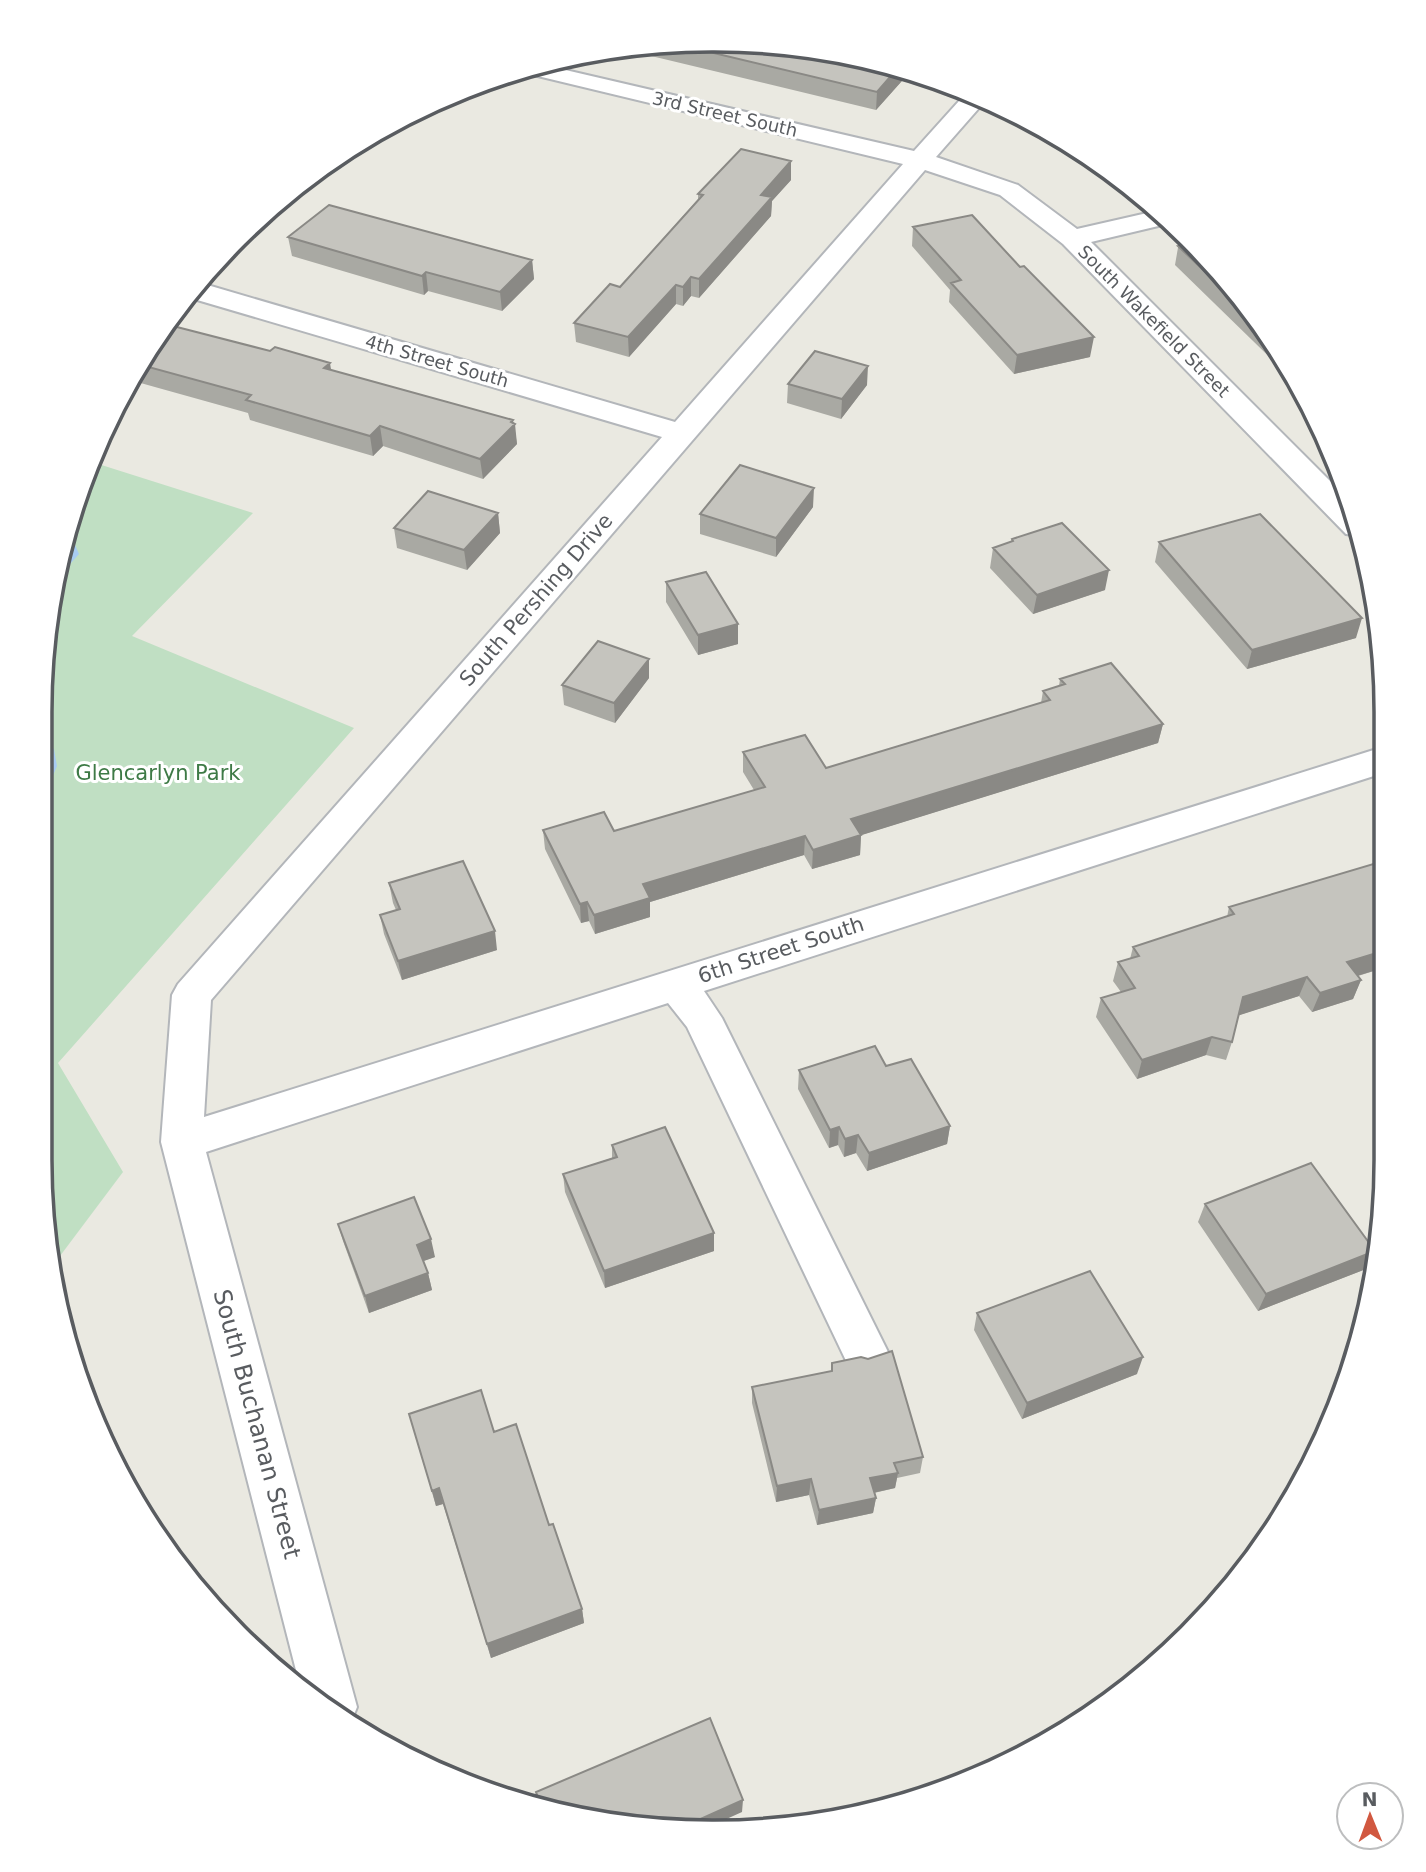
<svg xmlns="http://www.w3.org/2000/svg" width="1426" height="1872" font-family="'DejaVu Sans',sans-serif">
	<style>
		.green { fill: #c0dfc3 }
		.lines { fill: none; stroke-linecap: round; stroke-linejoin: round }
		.stream { fill: #a8ccf3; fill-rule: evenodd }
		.minor-casing { stroke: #b3b6ba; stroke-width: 4 }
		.minor { fill: #fff; fill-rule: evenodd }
		.wall { fill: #a9a9a3 }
		.shaded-wall { fill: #8a8985 }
		.building { fill: #c5c4be; stroke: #8a8985; stroke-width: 2 }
		.labels { text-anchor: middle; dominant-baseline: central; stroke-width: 6; stroke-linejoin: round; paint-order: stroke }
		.far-street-label { font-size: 18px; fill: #595c60; stroke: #fff }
		.street-label { font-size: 21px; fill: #595c60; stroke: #fff }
		.park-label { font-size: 21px; fill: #3e7a46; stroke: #fff }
		.near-street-label { font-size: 24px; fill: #595c60; stroke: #fff }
		.rim { fill: none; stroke: #595c60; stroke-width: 3.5 }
	</style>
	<rect width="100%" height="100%" fill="#eae9e1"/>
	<path class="green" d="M92 462 253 513 132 636 354 728 58 1063 123 1172 54 1264 40 1159 42 669 63 538Z"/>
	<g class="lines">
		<path class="stream" d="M65 535 71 536 79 554 63 572 58 573 60 559 65 553 62 546Z
			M47 744 54 749 57 766 46 792 41 793V746Z"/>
		<defs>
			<path id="minor" d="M544 65 914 151 968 91 986 100 936 157 1018 185 1077 229 1156 211 1171 223 1091 242 1352 503 1359 536 1346 534 1063 244 1000 195 925 170 211 1000 204 1117 1380 748V774L704 991 722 1018 888 1352 881 1367 865 1373 849 1367 687 1027 668 1003 206 1152 357 1707 351 1722 299 1682 161 1142 172 995 178 984 662 437 187 297 201 283 204 284 675 422 903 164 521 72Z"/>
		</defs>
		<use href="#minor" class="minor-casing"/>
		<use href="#minor" class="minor"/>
	</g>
	<path class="wall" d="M713 40 845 53 909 73 876 110 622 49Z
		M1080 150 1087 154 1121 182 1116 183Z
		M791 161V180L772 201 771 216 699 298 691 296 683 306 676 304 629 357 576 342 574 323 620 287 698 199V194Z
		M913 227 1020 267 1090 357 1014 374 949 302 950 290 912 246Z
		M1180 236 1189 238 1273 340 1293 380 1175 265Z
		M288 237 532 260 534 279 502 311 428 291 424 295 292 256Z
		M156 341 331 371 513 420 517 444 483 479 383 446 373 456 250 420 248 413 137 382 135 374Z
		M788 384 867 385 841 419 787 403Z
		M813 507 776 557 700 534V514Z
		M498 513 500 533 467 570 397 548 394 528Z
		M1012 539 1105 590 1033 614 990 568 993 548 1011 542Z
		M1159 542 1356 638 1247 669 1155 562Z
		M666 582 738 644 698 655 666 602Z
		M649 678 615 723 564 705 562 685Z
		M1060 679 1163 724 1158 743 861 835 860 855 812 869 804 855 650 902V917L595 934 589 921 581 923 545 849 543 830 614 831 754 790 743 772V752L826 768 1041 703 1043 691 1059 686Z
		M389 883 497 950 402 980 384 934 380 915 396 910 393 903Z
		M1229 907 1380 969 1358 976 1361 980 1353 999 1312 1012 1299 996 1239 1015 1232 1042 1226 1060 1206 1055 1137 1079 1096 1017 1101 998 1121 992 1113 981 1118 962 1130 959 1133 947 1227 917Z
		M886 1066 950 1126 947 1144 867 1171 856 1153 844 1157 838 1145 829 1148 798 1089 799 1070Z
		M612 1145 714 1251 605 1288 565 1192 563 1174 612 1158Z
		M1205 1204 1366 1269 1258 1311 1198 1222Z
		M338 1224 435 1257 423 1261 428 1273 432 1290 369 1313 343 1241Z
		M977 1313 1137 1374 1022 1419 974 1330Z
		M832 1363 923 1457 920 1473 897 1478 895 1488 874 1493 876 1498 873 1513 817 1525 809 1495 776 1502 752 1403V1387L831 1372Z
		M409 1414 494 1432 549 1525 582 1609 584 1623 491 1658 443 1504 436 1506Z"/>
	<path class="shaded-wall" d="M897 69 909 73 876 110 877 92Z
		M791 161V180L772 201 771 216 699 298V279L761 195Z
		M532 260 534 279 502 311 500 292Z
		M426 272 428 291 424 295 422 276Z
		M691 277V296L683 306V287Z
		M676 285V304L629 357 628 337Z
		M1094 337 1090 357 1014 374 1017 355Z
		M330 363 333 382 324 368Z
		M868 366 867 385 841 419 842 399Z
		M513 420V426L515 424 517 444 483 479 480 459Z
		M380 426 383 446 373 456 370 436Z
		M814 488 813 507 776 557V538Z
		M498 513 500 533 467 570 464 550Z
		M1109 570 1105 590 1033 614 1037 595Z
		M1362 618 1356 638 1247 669 1252 650Z
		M738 624V644L698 655V635Z
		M649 659V678L615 723 614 703Z
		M1163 724 1158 743 849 839 851 819Z
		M861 835 860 855 812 869 813 850Z
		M805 836 804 855 650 902V917L595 934 594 915 643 884Z
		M587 902 589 921 581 923 580 904Z
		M495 931 497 950 402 980 398 961Z
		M1380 952V969L1340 981 1347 962Z
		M1307 977 1299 996 1237 1016 1243 997Z
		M1361 980 1353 999 1312 1012 1320 993Z
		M1212 1037 1206 1055 1137 1079 1142 1060Z
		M950 1126 947 1144 867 1171 869 1153Z
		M839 1127 838 1145 829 1148 830 1130Z
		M858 1135 856 1153 844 1157 845 1139Z
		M714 1233V1251L605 1288 604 1271Z
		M431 1239 435 1257 421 1262 417 1245Z
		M1375 1251 1366 1269 1258 1311 1266 1294Z
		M428 1273 432 1290 369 1313 365 1296Z
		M1143 1357 1137 1374 1022 1419 1027 1403Z
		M83 1375 92 1391 100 1421 87 1390Z
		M898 1473 895 1488 868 1494 870 1478Z
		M811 1479 809 1495 776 1502 777 1486Z
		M439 1488 443 1504 436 1506 432 1491Z
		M876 1498 873 1513 817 1525 819 1510Z
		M582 1609 584 1623 491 1658 487 1644Z
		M743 1800 742 1812 702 1830 687 1828V1825Z"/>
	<path class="building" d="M713 40 845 53 897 69 877 92 676 44Z
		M741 149 791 161 761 195 772 197 699 279 691 277 683 287 676 285 628 337 574 323 610 284 620 287 703 195 698 194Z
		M329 205 532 260 500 292 426 272 422 276 288 237Z
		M972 215 1020 267 1024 266 1094 337 1017 355 951 283 961 280 913 227Z
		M1186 235 1189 238 1261 325 1178 246 1188 244 1180 236Z
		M173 326 270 351 275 347 330 363 324 368 513 420 511 422 515 424 480 459 380 426 370 436 246 400 251 395 141 365 156 341Z
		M815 351 868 366 842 399 788 384Z
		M740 465 814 488 776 538 700 514Z
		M428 491 498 513 464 550 394 528Z
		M1260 514 1362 618 1252 650 1159 542Z
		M1062 523 1109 570 1037 595 993 548 1013 541 1012 539Z
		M706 572 738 624 698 635 666 582Z
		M598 641 649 659 614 703 562 685Z
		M1111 663 1163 724 851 819 861 835 813 850 805 836 643 884 650 898 594 915 587 902 580 904 543 830 604 812 614 831 765 787 743 752 805 735 826 768 1050 700 1043 691 1065 684 1060 679Z
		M463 861 495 931 398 961 380 915 400 909 389 883Z
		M1380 862V952L1347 962 1361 980 1320 993 1307 977 1243 997 1232 1042 1212 1037 1142 1060 1101 998 1135 988 1118 962 1139 956 1133 947 1234 914 1229 907Z
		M875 1046 886 1066 911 1059 950 1126 869 1153 858 1135 845 1139 839 1127 830 1130 799 1070Z
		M665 1127 714 1233 604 1271 563 1174 617 1157 612 1145Z
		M1311 1163 1375 1251 1266 1294 1205 1204Z
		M414 1197 431 1239 417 1245 428 1273 365 1296 338 1224Z
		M1090 1271 1143 1357 1027 1403 977 1313Z
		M892 1351 923 1457 894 1463 898 1473 870 1478 876 1498 819 1510 811 1479 777 1486 752 1387 832 1371V1363L861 1357 868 1359Z
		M83 1375 87 1390 81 1376Z
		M481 1390 494 1432 516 1424 549 1525 553 1524 582 1609 487 1644 439 1488 432 1491 409 1414Z
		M710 1718 743 1800 687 1825 688 1828 542 1809 536 1792Z"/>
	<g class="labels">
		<g class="far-street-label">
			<text transform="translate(725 114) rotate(13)">3rd Street South</text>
			<text transform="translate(1154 321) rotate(45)">South Wakefield Street</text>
			<text transform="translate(437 361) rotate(16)">4th Street South</text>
		</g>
		<g class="street-label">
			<text transform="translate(536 600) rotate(-49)">South Pershing Drive</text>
			<text transform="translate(781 950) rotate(-18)">6th Street South</text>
		</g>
		<g class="park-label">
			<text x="158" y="773">Glencarlyn Park</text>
		</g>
		<g class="near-street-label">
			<text transform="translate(257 1424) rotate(75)">South Buchanan Street</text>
		</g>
	</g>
	<path d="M0 0H1426V1872H0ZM712 52H714A660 660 0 0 1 1374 712V1160A660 660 0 0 1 714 1820H712A660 660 0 0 1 52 1160V712A660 660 0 0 1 712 52Z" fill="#fff" fill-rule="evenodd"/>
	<path class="rim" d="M712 52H714A660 660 0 0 1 1374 712V1160A660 660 0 0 1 714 1820H712A660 660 0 0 1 52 1160V712A660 660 0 0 1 712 52Z"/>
	<g transform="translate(1370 1816) rotate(359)"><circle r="33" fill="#ffffff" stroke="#bdbebf" stroke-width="2"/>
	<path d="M0-5L12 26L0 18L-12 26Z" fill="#d15840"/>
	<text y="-10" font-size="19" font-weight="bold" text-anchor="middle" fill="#595c60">N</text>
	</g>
</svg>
